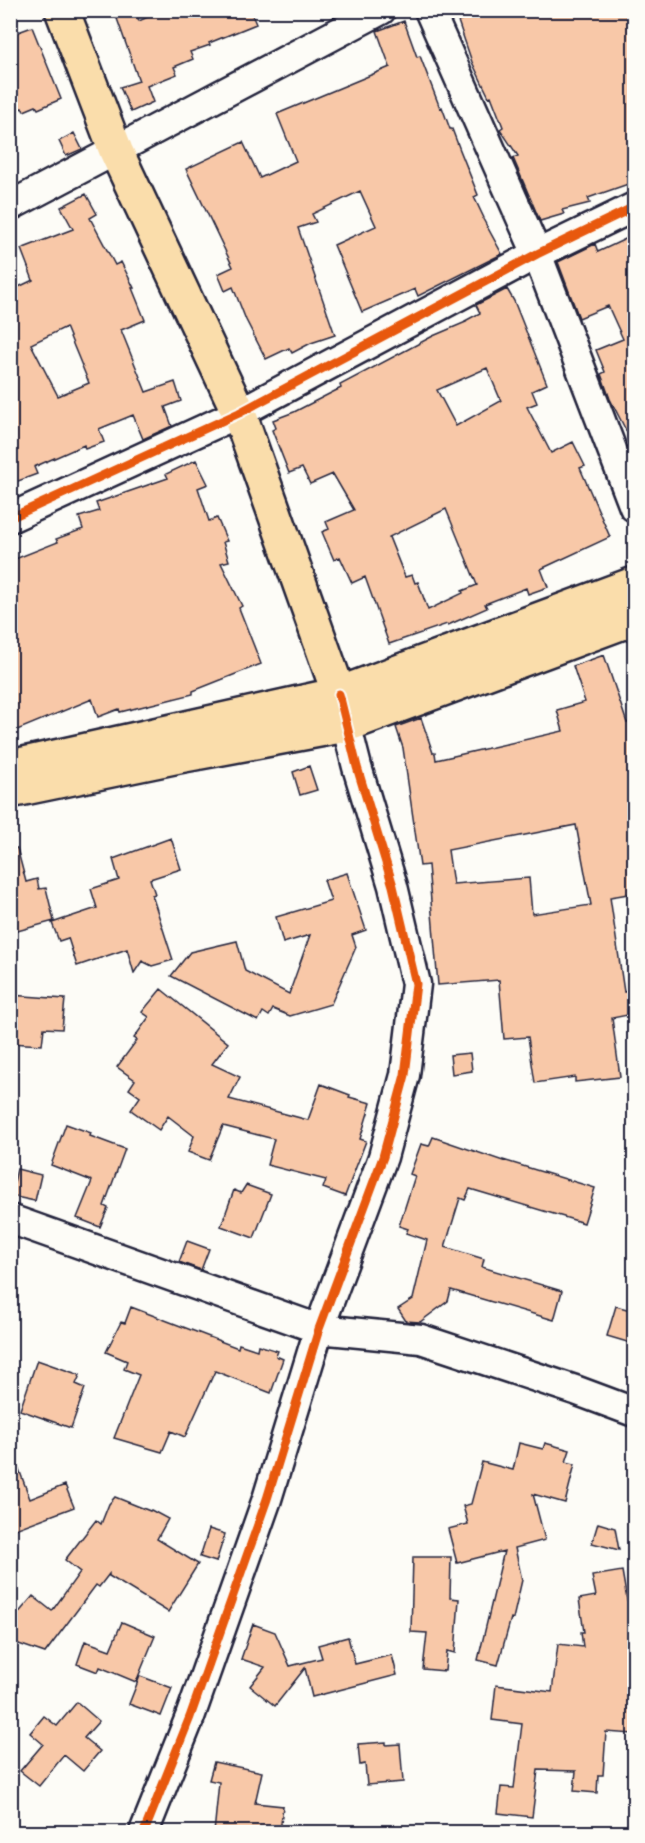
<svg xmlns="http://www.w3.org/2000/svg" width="645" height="1843" font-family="'Playpen Sans',sans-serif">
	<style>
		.building { fill: #f8c8a8; stroke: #22223b; stroke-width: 1.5; fill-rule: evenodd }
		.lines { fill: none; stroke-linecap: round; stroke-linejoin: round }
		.minor-casing { stroke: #22223b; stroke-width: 33 }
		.major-casing { stroke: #22223b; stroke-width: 38 }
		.minor { stroke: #fdfcf7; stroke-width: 28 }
		.major { stroke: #faddab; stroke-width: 33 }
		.cycleway-casing { stroke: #fdfcf7; stroke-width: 13 }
		.cycleway { stroke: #e8590c; stroke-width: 9 }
	</style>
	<rect width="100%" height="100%" fill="#fdfcf7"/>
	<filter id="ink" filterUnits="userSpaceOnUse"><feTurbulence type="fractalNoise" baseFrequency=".0167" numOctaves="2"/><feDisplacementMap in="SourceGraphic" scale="12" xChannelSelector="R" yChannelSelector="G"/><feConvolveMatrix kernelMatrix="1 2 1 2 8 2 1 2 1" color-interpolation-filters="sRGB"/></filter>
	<g filter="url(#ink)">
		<path class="building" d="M114 10H135L139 21 163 10H250L256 24 209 43 210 45 190 52 193 59 174 67 177 74 147 86 153 102 131 112 120 87 139 81Z
			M484 10H634V182L588 198 590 203 562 210 564 214 540 221 513 158 518 156 500 129 503 127 491 96 489 97 472 62 458 21Z
			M404 21 417 57 420 56 440 108 442 107 450 129H452L460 150 478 195 474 197 484 218 483 219 502 254 418 296 415 289 362 312 334 245 376 226 360 191 312 214 316 222 298 228 335 335 311 343 292 353 289 348 266 359 246 320 233 287 225 291 218 274 233 267 186 169 243 142 260 178 296 161 277 114 390 67 377 31Z
			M32 27 61 99 38 109 36 106 24 111 22 108 10 113V35Z
			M74 133 82 149 66 156 59 141Z
			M86 194 97 214 90 218 115 265 121 262 134 288H132L145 320 121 330 146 392 175 382 181 401 165 407 172 426 143 439 133 415 99 429 104 442 85 449 84 445 34 467 37 474 10 484V291L33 280 21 249 73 229 61 207ZM66 327 89 383 58 396 31 344Z
			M634 235V446L610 399 601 374 605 372 596 350 623 339 608 306 579 318 558 262 595 244 598 252Z
			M507 289 514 301 547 384 532 391 537 403 527 407 551 453 573 442 585 466 580 468 610 537 541 569 548 587 528 594 526 588 485 604 487 608 448 625 447 624 389 644 365 577 352 583 340 557 334 560 322 532 329 529 326 522 354 510 333 474 310 484 302 468 289 473 272 430 276 428 273 420 294 412 331 393 341 388 340 385 433 336 466 322 465 321 480 313 476 305ZM487 368 501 401 456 426 437 390ZM446 509 477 585 462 591 463 593 428 610 418 582 415 583 412 575 405 577 389 537Z
			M196 460 208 484 198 488 209 521 217 518 227 541 223 542 229 561 221 563 242 606 239 608 261 664 193 691V694L120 712 119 709 98 717 92 699 10 733V561L58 542 56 539 83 529 79 517 99 511 96 503 168 478 166 474Z
			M604 655 627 723 634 721V893L610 897 624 992 629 991 633 1014 612 1018 620 1077 575 1082V1077L535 1083 528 1037 504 1039 499 980 438 985 428 865 420 866 403 748 396 727 421 718 433 753H435L436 760 563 731 557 710 585 702 573 666ZM576 825 591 905 532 914 529 878 453 884 448 850Z
			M309 766 317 790 300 795 293 772Z
			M171 838 181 869 150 879 155 894 152 895 173 960 152 966 142 961 134 973 127 949 77 966 68 938 59 941 52 923 97 908 91 889 119 880 113 859Z
			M10 848H17L26 882 37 879 39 889 46 888 54 921 10 933Z
			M347 873 366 930 352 935 356 947 331 1004 290 1016 273 1009 269 1016 263 1012 258 1021 171 976 190 952 237 941 245 971 289 994 310 935 283 943 276 917 331 901 324 880Z
			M161 989 228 1043 212 1064 240 1077 229 1099 308 1120 321 1084 350 1095 349 1097 371 1103 360 1139 366 1141 345 1196 323 1188 326 1180 267 1165 274 1139 223 1126 209 1160 188 1152 194 1136 168 1116 159 1130 131 1110 140 1097 129 1089 135 1080 117 1067 137 1040 134 1038 149 1017 142 1012Z
			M10 995 65 999 62 1029 44 1028 42 1045 10 1043Z
			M470 1053 472 1071 452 1074 450 1055Z
			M66 1124 91 1133 90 1136 125 1149 104 1206 108 1208 100 1227 77 1218 92 1181 51 1165Z
			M433 1137 503 1161V1160L595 1188 584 1223 470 1189 465 1200 460 1198 445 1247 484 1259 482 1267 562 1291 554 1320 451 1290 448 1301 420 1322 406 1321 398 1309 413 1299 427 1240 406 1233 408 1229 399 1226 415 1176 410 1174 421 1144 429 1146Z
			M17 1169 41 1175 35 1201 11 1196Z
			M246 1185 271 1194 254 1238 221 1226 234 1190 241 1193Z
			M187 1241 209 1249 201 1270 179 1262Z
			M616 1306 634 1311V1344L607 1336Z
			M131 1307 238 1348 239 1344 257 1350 258 1345 278 1351 276 1356 283 1359 271 1393 215 1371 185 1437 171 1431 162 1452 114 1438 139 1375 124 1369 127 1361 106 1352 121 1322 125 1323Z
			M37 1360 80 1375 76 1384 85 1388 71 1428 20 1410Z
			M519 1443 543 1449 545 1443 570 1450 566 1462 575 1464 565 1503 533 1494 545 1540 515 1548 522 1580 513 1619 511 1618 498 1665 478 1660 504 1551 457 1563 448 1529 468 1524 463 1506 471 1504 482 1462 513 1470Z
			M13 1453 30 1499 65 1485 74 1507 10 1531V1454Z
			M115 1497 150 1511 151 1510 168 1519 157 1539 198 1564 168 1612 109 1576V1574L99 1587 96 1585 45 1653 10 1641V1623L33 1596 52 1611 80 1572 65 1560 96 1520 101 1524 109 1504Z
			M598 1523 615 1528 619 1550 592 1543Z
			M209 1529 225 1534 216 1562 200 1557Z
			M413 1557H451L450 1598 459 1599 455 1653 447 1651 445 1671 423 1669 427 1633 411 1632Z
			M622 1571 627 1600 634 1599V1734L606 1732 603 1775H598L597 1793 574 1791 576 1771 538 1770 532 1817 498 1813 501 1787 514 1788 522 1724 492 1720 496 1685 552 1692 558 1644 583 1647 581 1632H584L579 1599 596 1596 592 1576Z
			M122 1622 155 1636 136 1682 100 1667 98 1672 77 1664 85 1641 110 1650Z
			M253 1624 275 1632 290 1666 322 1658 318 1645 348 1637 355 1664 392 1655 397 1675 312 1697 305 1668 275 1706 250 1686 265 1667 241 1659Z
			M140 1676 172 1688 161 1716 129 1704Z
			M77 1702 99 1721 84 1738 100 1751 83 1771 64 1755 39 1786 20 1771 43 1744 30 1733 44 1716 57 1726Z
			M386 1742V1745L400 1744 403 1782 367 1785 365 1764 360 1765 358 1744Z
			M214 1762 262 1772 255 1803 283 1806 280 1833H214L219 1782 209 1780Z"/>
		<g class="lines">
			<defs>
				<path id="minor" d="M429 10 537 254 634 507
					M10 206 381 10
					M10 518 239 413 537 254 634 207
					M10 1219 319 1329 421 1339 575 1390 634 1412
					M144 1832 190 1717 267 1499 319 1329 383 1157 405 1075 416 984 393 886 357 767 341 704"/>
				<path id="major" d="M62 10 116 151 239 413 339 694
					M10 767 339 694 634 584
					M10 791 179 756 346 725 634 618"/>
			</defs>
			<use href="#minor" class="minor-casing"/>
			<use href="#major" class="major-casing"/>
			<use href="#minor" class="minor"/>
			<use href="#major" class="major"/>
			<defs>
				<path id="cycleway" d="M10 518 239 413 537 254 634 207
					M144 1832 190 1717 267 1499 319 1329 383 1157 405 1075 416 984 393 886 357 767 339 694"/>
			</defs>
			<use href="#cycleway" class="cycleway-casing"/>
			<use href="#cycleway" class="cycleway"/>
		</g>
	</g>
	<rect width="645" height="1843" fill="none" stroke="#fdfcf7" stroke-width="36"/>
	<rect x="18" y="18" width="609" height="1807" fill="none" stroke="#22223b" stroke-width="2" filter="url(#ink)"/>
</svg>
